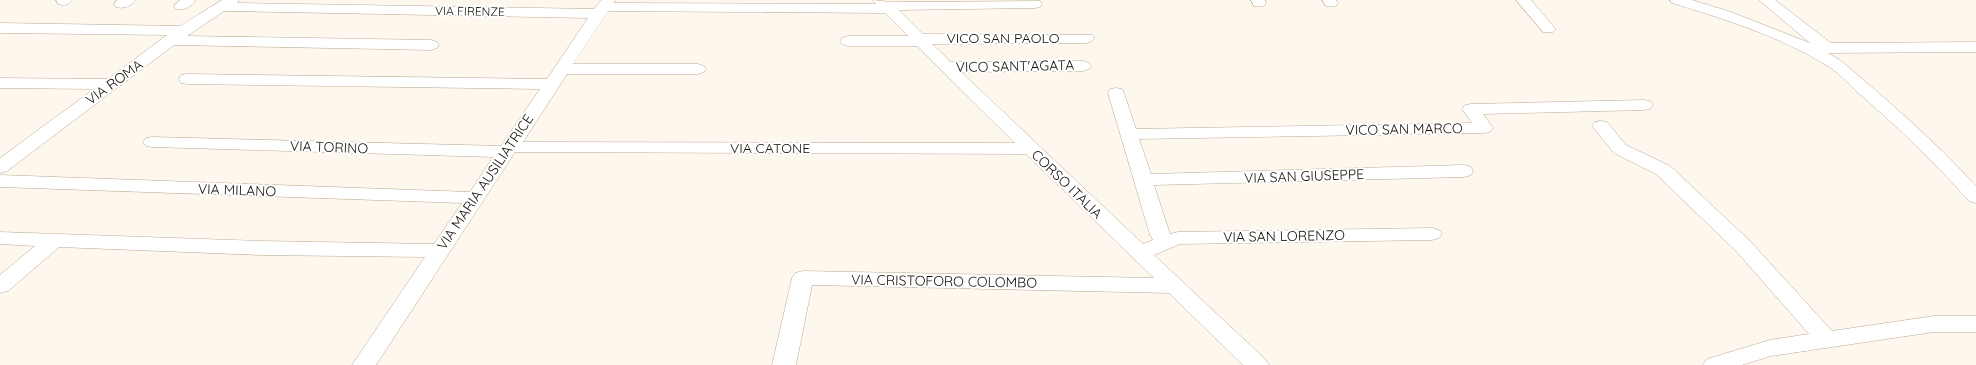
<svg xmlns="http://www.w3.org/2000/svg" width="1976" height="365" font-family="Quicksand,sans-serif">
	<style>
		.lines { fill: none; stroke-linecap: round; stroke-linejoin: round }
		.street-casing { stroke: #b8a892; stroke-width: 1 }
		.street { fill: #fff; fill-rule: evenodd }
		.labels { text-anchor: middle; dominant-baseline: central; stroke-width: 4; stroke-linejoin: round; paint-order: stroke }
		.far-street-label { font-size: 12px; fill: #171109; stroke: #fff }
		.street-label { font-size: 14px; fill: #171109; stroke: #fff }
	</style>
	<rect width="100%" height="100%" fill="#fef7ee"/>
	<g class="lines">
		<defs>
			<path id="street" d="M56 0H72C69 5 64 6 58 4Z
				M117 0H135C131 7 123 9 116 7L114 4Z
				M180 0H196C191 7 184 11 176 9L174 6Z
				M222 0H239L237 3 594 9 601 0H615L614 3 876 4 873 0 890 2 1040 1 1042 4 1040 7 1035 8 899 10 923 34 1092 35 1095 38 1092 41 1087 43 932 44 951 62 1083 61 1089 63 1091 66 1089 69 1083 71 961 72 1143 244 1153 240 1150 235 1108 93 1110 89 1116 88 1122 89 1124 93 1136 129 1472 123 1462 109 1465 105 1471 104 1644 100 1650 101 1653 105 1650 109 1644 110 1483 114 1493 128 1490 132 1484 133 1139 139 1151 174 1464 165 1471 167 1473 171 1471 175 1464 177 1154 185 1170 234 1178 232 1432 228 1439 230 1442 234 1439 238 1432 240 1180 244 1154 255 1265 359 1269 365H1243L1169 293 812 285 796 365H772L792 278 795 273 803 271 1154 278 1026 154 515 152 376 365H352L425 257 260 255 59 247 8 291 0 293V275L35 246 0 244V232L260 241 434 244 462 203 0 187V175L470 192 493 157 152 147 146 146 143 142 146 138 152 137 501 146 540 89 187 84 181 83 179 79 181 75 187 74 547 79 588 18 224 11 187 36 431 40 437 42 439 45 437 48 431 50 174 45 7 171 0 173V158L94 89 0 88V78L108 79 167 35 0 33V23L180 26ZM608 11 885 13 908 36H848L842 38 840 41 842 44 848 46H917L1015 143 523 142 567 74H698L704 72 706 69 704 66 698 64H573Z
				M1251 0H1265L1266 3 1264 6H1254Z
				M1322 0H1336L1338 3 1336 6H1326Z
				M1516 0H1531L1553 26 1556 29 1553 32H1543Z
				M1670 0H1692L1731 12 1810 43 1759 0H1775L1831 43 1976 42V52L1828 53 1840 60C1887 100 1934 140 1976 186V203L1969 201C1936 164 1901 130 1863 97 1851 87 1840 73 1826 65 1779 36 1724 19 1672 3Z
				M1601 121 1607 122 1626 145 1670 166 1750 241 1832 331 1934 316H1976V332H1934L1771 356 1742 365H1703L1707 359 1770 340 1809 334 1736 251 1656 174 1614 153 1592 126 1595 122Z"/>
		</defs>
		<use href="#street" class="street-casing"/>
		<use href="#street" class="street"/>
	</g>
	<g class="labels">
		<g class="far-street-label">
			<text transform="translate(470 11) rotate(1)">VIA FIRENZE</text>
		</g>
		<g class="street-label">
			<text x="1003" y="38">VICO SAN PAOLO</text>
			<text transform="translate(1015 66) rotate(-1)">VICO SANT'AGATA</text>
			<text transform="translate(114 82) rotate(-36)">VIA ROMA</text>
			<text transform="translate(1404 129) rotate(-1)">VICO SAN MARCO</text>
			<text transform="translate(329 147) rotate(2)">VIA TORINO</text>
			<text x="770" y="148">VIA CATONE</text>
			<text transform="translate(1304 176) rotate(-2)">VIA SAN GIUSEPPE</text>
			<text transform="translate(485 182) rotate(-56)">VIA MARIA AUSILIATRICE</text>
			<text transform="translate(1067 184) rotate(44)">CORSO ITALIA</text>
			<text transform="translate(237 190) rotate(2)">VIA MILANO</text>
			<text transform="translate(1284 236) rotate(-1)">VIA SAN LORENZO</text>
			<text transform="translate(944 281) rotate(1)">VIA CRISTOFORO COLOMBO</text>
		</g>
	</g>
</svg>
